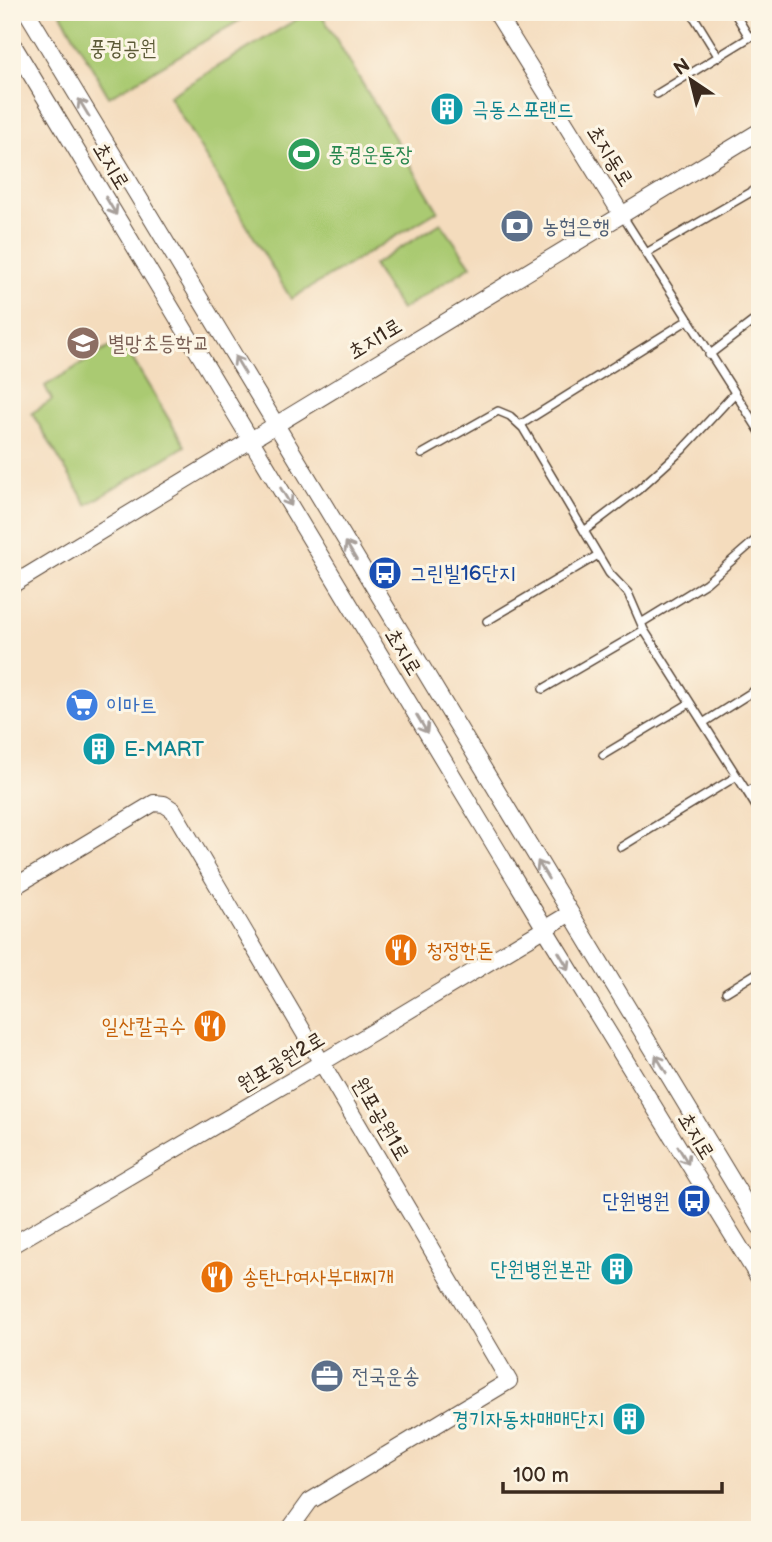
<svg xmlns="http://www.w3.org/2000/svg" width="772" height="1542" font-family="'Balsamiq Sans','Poor Story',sans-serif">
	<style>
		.green { fill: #aaca72; stroke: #727a48; stroke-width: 2 }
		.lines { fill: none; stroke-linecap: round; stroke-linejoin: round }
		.service-casing { stroke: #574536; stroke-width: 10 }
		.tertiary-casing { stroke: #574536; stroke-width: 18 }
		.service { stroke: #fff; stroke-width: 7 }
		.tertiary { stroke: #fff; stroke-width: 16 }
		.oneway { stroke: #a79f9a }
		.labels { text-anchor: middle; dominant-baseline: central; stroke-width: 6; stroke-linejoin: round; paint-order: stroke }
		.park-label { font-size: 21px; fill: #5c5a37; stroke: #fcf5e5 }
		.culture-label { font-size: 21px; fill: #0d838f; stroke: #fcf5e5; text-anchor: start }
		.leisure-label { font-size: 21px; fill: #27864d; stroke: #fcf5e5; text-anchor: start }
		.street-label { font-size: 21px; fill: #3b2a1e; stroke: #fcf5e5 }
		.service-label { font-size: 21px; fill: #4e5e75; stroke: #fcf5e5; text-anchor: start }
		.education-label { font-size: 21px; fill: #785e54; stroke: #fcf5e5; text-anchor: start }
		.transit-label { font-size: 21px; fill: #164399; stroke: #fcf5e5; text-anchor: start }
		.shop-label { font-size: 21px; fill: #366cbe; stroke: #fcf5e5; text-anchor: start }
		.food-label { font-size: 21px; fill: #c56008; stroke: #fcf5e5; text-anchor: start }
	</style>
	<rect width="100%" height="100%" fill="#fcf5e5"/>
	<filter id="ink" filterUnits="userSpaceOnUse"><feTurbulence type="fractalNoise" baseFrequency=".0143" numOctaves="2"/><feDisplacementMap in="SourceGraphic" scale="14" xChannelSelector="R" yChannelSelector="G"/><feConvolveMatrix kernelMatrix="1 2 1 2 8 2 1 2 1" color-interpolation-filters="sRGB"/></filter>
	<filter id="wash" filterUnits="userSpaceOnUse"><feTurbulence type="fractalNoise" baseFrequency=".00686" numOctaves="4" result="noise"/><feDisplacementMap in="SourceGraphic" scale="28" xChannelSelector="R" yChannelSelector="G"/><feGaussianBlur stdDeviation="1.57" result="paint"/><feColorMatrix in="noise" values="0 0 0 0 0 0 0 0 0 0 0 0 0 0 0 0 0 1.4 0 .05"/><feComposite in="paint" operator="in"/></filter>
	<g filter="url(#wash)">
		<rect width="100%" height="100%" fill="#f4dcbd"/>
		<path class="green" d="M60 12H254L109 97Z
			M309 12H320L438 211 291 299 169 96Z
			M441 223 471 266 401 310 373 265Z
			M121 340 185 446 87 505 32 413 52 400 45 386Z"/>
	</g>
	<g filter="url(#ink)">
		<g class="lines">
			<defs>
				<path id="service" d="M691 12 718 56
					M734 12 749 37
					M657 94 760 31
					M622 215 760 432
					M646 253 760 187
					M709 355 760 316
					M520 425 688 320
					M422 454 498 411 510 416 523 428 609 573 628 593 644 630 747 792
					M584 531 638 490 682 450 734 394
					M487 621 598 555
					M641 623 706 583 760 536
					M543 689 644 630
					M703 723 760 687
					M603 755 690 703
					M760 784 747 792 760 813
					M621 847 737 776
					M726 992 760 971
					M758 1076 760 1075"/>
				<path id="tertiary" d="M27 12 760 1227
					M496 12 622 215
					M12 43 545 929 760 1280
					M12 585 760 131
					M12 888 154 803 164 804 173 810 509 1381 310 1501 289 1530
					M12 1245 323 1062 569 914
					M12 1529 14 1530"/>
			</defs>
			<use href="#service" class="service-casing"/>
			<use href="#tertiary" class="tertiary-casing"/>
			<use href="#service" class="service"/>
			<use href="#tertiary" class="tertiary"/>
		</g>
		<defs><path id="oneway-shaft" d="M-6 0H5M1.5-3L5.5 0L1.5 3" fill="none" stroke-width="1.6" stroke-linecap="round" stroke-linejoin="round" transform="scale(1.75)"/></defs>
		<g class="oneway">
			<use href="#oneway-shaft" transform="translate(84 108) rotate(-121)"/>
			<use href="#oneway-shaft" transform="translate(111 206) rotate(59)"/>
			<use href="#oneway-shaft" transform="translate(240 365) rotate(-121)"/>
			<use href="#oneway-shaft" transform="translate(286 497) rotate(59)"/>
			<use href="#oneway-shaft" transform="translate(351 551) rotate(-121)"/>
			<use href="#oneway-shaft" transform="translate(422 724) rotate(59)"/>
			<use href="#oneway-shaft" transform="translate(543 870) rotate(-121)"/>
			<use href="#oneway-shaft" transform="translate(564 961) rotate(59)"/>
			<use href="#oneway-shaft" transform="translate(661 1064) rotate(-121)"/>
			<use href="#oneway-shaft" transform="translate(683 1155) rotate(59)"/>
		</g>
	</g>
	<defs>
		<symbol id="building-disc" viewBox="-11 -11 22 22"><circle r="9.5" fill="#0f9aa8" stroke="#fcf5e5"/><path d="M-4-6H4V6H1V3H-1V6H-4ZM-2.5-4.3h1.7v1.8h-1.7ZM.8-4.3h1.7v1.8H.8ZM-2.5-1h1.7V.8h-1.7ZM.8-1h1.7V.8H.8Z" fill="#fff"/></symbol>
		<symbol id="stadium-disc" viewBox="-11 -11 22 22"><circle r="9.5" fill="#2e9e5b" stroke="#fcf5e5"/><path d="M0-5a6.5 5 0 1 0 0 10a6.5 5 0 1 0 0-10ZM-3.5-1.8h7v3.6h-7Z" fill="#fff"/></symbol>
		<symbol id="bank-disc" viewBox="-11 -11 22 22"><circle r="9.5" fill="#5c6f8a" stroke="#fcf5e5"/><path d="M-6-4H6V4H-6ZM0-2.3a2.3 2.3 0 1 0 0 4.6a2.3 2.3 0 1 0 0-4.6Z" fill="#fff"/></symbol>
		<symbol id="school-disc" viewBox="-11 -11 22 22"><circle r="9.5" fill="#8d6e63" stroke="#fcf5e5"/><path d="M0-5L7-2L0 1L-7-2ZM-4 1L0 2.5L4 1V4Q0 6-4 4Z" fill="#fff"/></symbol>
		<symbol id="bus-disc" viewBox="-11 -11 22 22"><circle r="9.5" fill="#1a4fb4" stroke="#fcf5e5"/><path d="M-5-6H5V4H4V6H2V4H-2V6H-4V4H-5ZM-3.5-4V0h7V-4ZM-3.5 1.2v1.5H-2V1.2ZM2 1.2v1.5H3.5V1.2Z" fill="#fff"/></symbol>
		<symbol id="supermarket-disc" viewBox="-11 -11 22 22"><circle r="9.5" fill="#3f7fe0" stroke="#fcf5e5"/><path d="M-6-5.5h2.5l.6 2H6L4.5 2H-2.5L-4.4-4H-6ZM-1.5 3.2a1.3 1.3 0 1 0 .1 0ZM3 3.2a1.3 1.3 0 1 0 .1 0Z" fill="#fff"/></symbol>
		<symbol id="restaurant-disc" viewBox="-11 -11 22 22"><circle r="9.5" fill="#e8710a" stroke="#fcf5e5"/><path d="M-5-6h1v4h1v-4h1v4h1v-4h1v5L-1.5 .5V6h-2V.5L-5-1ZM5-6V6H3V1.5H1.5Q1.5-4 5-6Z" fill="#fff"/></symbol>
		<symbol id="office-disc" viewBox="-11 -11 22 22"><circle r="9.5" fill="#5c6f8a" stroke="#fcf5e5"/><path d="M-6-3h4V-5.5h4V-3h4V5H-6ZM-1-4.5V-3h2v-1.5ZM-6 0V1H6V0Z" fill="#fff"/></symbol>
	</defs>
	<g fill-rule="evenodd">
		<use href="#building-disc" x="428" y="90" width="38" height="38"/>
		<use href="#stadium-disc" x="285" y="135" width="38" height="38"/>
		<use href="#bank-disc" x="498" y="207" width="38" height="38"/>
		<use href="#school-disc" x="64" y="324" width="38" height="38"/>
		<use href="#bus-disc" x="366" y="554" width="38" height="38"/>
		<use href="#supermarket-disc" x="63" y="686" width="38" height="38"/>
		<use href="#building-disc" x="80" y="730" width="38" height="38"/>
		<use href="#restaurant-disc" x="382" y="931" width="38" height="38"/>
		<use href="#restaurant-disc" x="191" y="1007" width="38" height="38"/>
		<use href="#bus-disc" x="675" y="1182" width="38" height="38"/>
		<use href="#building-disc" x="598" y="1250" width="38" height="38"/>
		<use href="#restaurant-disc" x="198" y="1258" width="38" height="38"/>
		<use href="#office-disc" x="308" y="1357" width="38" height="38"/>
		<use href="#building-disc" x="610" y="1400" width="38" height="38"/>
	</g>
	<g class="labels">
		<g class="park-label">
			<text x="123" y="48">풍경공원</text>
		</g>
		<g class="culture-label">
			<text x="472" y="109">극동스포랜드</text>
			<text x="124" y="749">E-MART</text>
			<text x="592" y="1269" text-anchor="end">단원병원본관</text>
			<text x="604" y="1419" text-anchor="end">경기자동차매매단지</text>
		</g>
		<g class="leisure-label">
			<text x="328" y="154">풍경운동장</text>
		</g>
		<g class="street-label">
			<text transform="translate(610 156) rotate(58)">초지동로</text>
			<text transform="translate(111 166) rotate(59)">초지로</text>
			<text transform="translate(375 339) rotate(-31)">초지1로</text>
			<text transform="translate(403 652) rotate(59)">초지로</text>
			<text transform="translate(281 1062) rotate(-31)">원포공원2로</text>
			<text transform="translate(381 1119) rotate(60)">원포공원1로</text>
			<text transform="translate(696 1136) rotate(59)">초지로</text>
		</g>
		<g class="service-label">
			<text x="542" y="226">농협은행</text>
			<text x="352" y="1376">전국운송</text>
		</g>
		<g class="education-label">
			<text x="108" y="343">별망초등학교</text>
		</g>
		<g class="transit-label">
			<text x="410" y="573">그린빌16단지</text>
			<text x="670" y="1201" text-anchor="end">단원병원</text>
		</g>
		<g class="shop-label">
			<text x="106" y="705">이마트</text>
		</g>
		<g class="food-label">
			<text x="426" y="950">청정한돈</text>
			<text x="186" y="1026" text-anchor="end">일산칼국수</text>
			<text x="242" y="1277">송탄나여사부대찌개</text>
		</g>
	</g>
	<rect width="772" height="1542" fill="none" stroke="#fcf5e5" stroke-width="42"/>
	<g transform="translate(691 80) rotate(325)" stroke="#fcf5e5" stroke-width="5" paint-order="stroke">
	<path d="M0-5L12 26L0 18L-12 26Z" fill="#3b2a1e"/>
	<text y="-10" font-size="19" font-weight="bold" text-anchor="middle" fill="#3b2a1e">N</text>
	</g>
	<path d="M503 1482v10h219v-10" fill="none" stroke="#3b2a1e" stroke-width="3.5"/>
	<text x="513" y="1482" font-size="21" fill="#3b2a1e" stroke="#fcf5e5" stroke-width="5" paint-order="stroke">100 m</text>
</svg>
